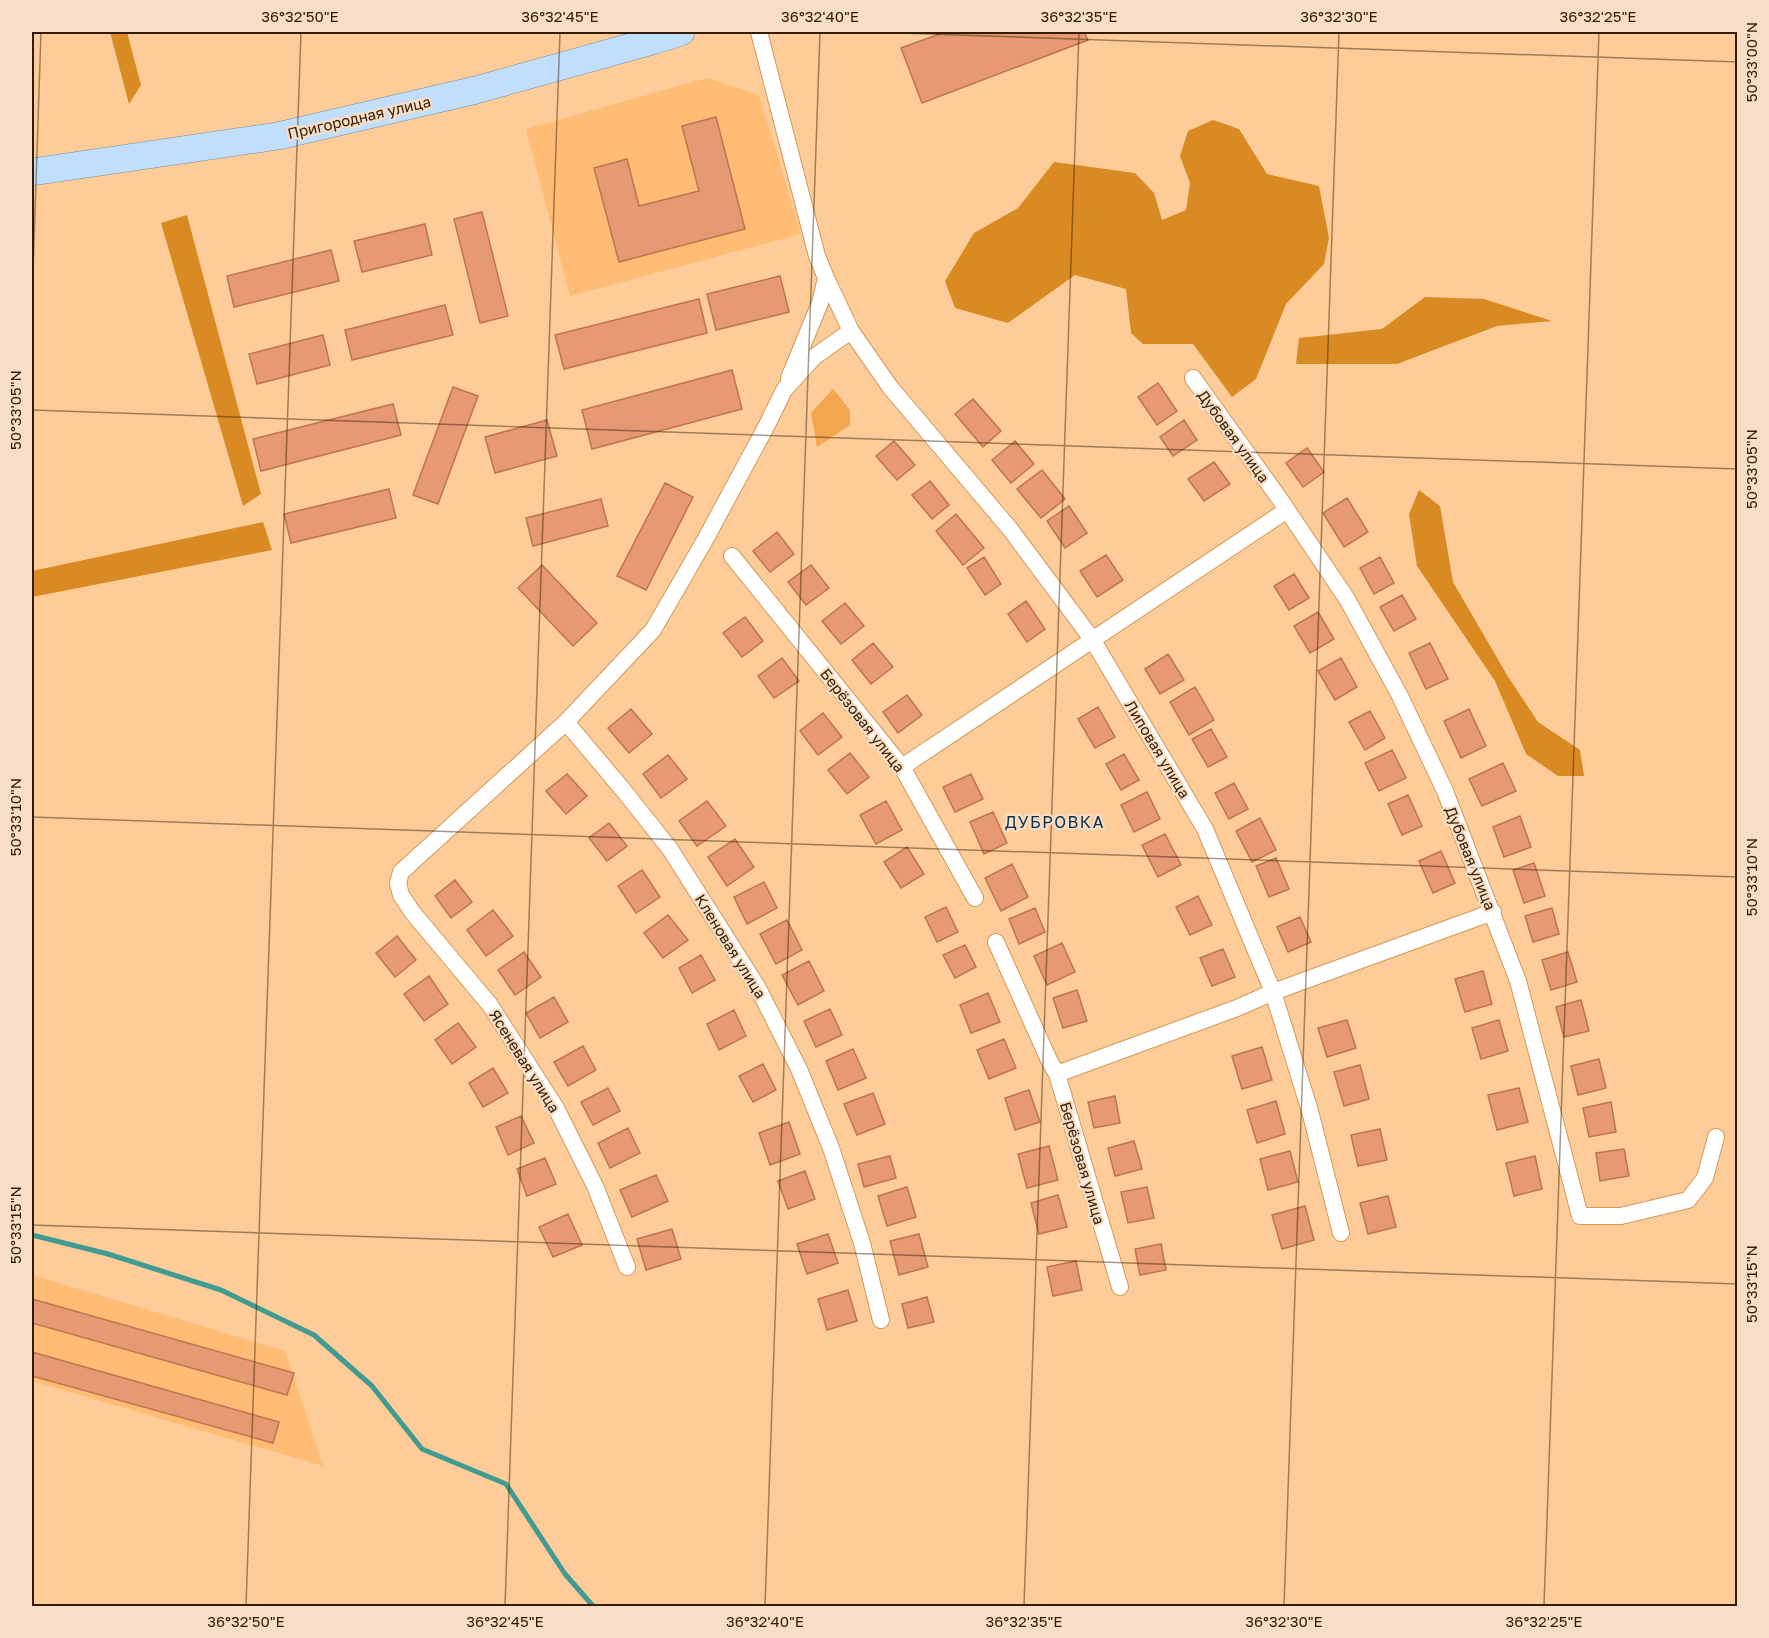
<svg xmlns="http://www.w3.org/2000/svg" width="1769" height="1638" font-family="'Golos Text',sans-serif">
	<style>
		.built { fill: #ffbc75 }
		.green { fill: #f4a64e }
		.forest { fill: #da8a23 }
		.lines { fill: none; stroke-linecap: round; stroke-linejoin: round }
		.stream { stroke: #409b92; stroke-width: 5 }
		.building { fill: #e69973; stroke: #be744e; stroke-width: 1.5 }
		.minor-casing { stroke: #d49959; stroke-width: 18 }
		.primary-casing { stroke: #748ca1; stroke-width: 28 }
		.minor { stroke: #fff; stroke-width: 16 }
		.primary { stroke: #c1dffa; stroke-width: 27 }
		.ticks { fill: none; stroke: #331c01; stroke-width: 1.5; stroke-opacity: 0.45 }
		.labels { text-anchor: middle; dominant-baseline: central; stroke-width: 4.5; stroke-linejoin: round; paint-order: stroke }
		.street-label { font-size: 15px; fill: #331c01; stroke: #f7dec6 }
		.neighbourhood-label { font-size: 16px; letter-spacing: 1.5px; fill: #0d2d47; stroke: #f7dec6 }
		.neatline { fill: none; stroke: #331c01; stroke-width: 2 }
		.ticks-label { font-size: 15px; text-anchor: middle; fill: #331c01 }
	</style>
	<rect width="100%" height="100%" fill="#fdcc99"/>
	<path class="built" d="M707 78 759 95 801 234 570 296 526 129Z
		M32 1275 285 1351 323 1466 32 1381Z"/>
	<path class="green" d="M833 389 850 410V425L817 447 811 413Z"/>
	<path class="forest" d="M110 32H127L141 85 129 104Z
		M1213 120 1239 129 1267 174 1319 186 1329 238 1324 264 1286 304 1256 379 1232 397 1193 344H1143L1131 333 1126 289 1075 275 1008 323 955 308 945 281 974 233 1018 208 1054 162 1135 173 1154 193 1162 220 1186 210 1190 183 1180 156 1188 131Z
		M187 215 261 494 243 506 161 223Z
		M1425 297 1484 299 1552 321 1497 326 1397 364H1296L1299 338 1382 329Z
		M1419 490 1440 506 1453 582 1507 675 1538 722 1580 750 1584 776H1558L1526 754 1495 681 1417 566 1409 514Z
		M263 522 272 550 32 597V571Z"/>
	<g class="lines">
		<path class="stream" d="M32 1235 108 1254 221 1290 314 1335 372 1386 422 1449 506 1484 565 1574 593 1606"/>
	</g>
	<path class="building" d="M945 32H1084L1088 40 922 103 901 48Z
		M716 117 745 229 619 262 594 168 627 159 639 206 699 191 682 126Z
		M482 212 508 316 480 323 454 219Z
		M425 224 432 255 362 272 354 241Z
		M331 250 339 281 234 307 227 276Z
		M780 276 789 312 716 330 707 294Z
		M699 299 707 333 564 369 555 335Z
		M445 305 453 335 352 360 345 330Z
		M323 335 330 365 257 384 249 354Z
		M732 370 742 409 592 449 582 410Z
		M1158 383 1177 411 1157 425 1138 397Z
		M453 387 478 396 438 504 413 495Z
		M973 399 1001 431 983 447 955 414Z
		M393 404 401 435 261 471 253 439Z
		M547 420 557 456 495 473 485 437Z
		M1184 420 1197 440 1173 456 1160 437Z
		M894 441 915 465 897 480 876 456Z
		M1015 441 1034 464 1011 483 992 460Z
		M1307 448 1324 472 1303 487 1286 463Z
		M1214 462 1230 484 1204 501 1188 479Z
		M1042 470 1065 499 1041 518 1017 489Z
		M930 481 949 505 932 519 912 495Z
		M665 483 693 497 646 590 617 576Z
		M389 489 396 518 291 543 284 514Z
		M1347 498 1368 532 1344 547 1323 513Z
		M601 499 608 526 533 546 526 518Z
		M1069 506 1087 533 1065 548 1047 521Z
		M956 514 984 548 963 565 936 531Z
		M777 532 794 554 770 572 753 551Z
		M1106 555 1123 580 1097 597 1080 571Z
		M984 557 1001 584 985 595 967 568Z
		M1380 557 1394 583 1374 594 1360 568Z
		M542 565 597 623 573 646 518 588Z
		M811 565 829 588 806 605 788 582Z
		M1294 574 1309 598 1289 610 1274 586Z
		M1402 595 1416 619 1394 631 1380 607Z
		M1026 601 1045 629 1027 642 1008 614Z
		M845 603 864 626 841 644 822 621Z
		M1318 612 1334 639 1310 653 1294 626Z
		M745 617 763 641 742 657 723 633Z
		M873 643 893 667 871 684 852 660Z
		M1430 643 1448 679 1426 689 1409 653Z
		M1168 654 1184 680 1160 694 1145 669Z
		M782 658 799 681 774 698 758 676Z
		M1341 658 1357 687 1335 700 1318 671Z
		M1195 687 1214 720 1189 735 1170 702Z
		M907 695 922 715 898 733 883 712Z
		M1098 707 1115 737 1095 748 1078 719Z
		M631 709 652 734 629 753 608 728Z
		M1469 709 1486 746 1461 758 1444 721Z
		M1370 711 1385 738 1365 750 1349 722Z
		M823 713 842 737 818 755 800 731Z
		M1211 729 1227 757 1208 767 1192 739Z
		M1392 750 1406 778 1379 791 1365 763Z
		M850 753 869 777 847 794 828 770Z
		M1124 754 1139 780 1121 790 1106 764Z
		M668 755 687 779 661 798 643 774Z
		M1503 763 1516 791 1482 806 1469 779Z
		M567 774 587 796 566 814 546 791Z
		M971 774 983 799 955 812 943 787Z
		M1234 783 1248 809 1229 819 1215 793Z
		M1147 792 1160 819 1134 832 1121 805Z
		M1408 795 1422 826 1402 835 1388 804Z
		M707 801 726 826 697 846 679 821Z
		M886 801 902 830 876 844 860 815Z
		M993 812 1007 843 984 854 970 822Z
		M1520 816 1531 847 1504 857 1493 827Z
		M1260 818 1276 850 1252 862 1236 831Z
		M609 823 627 846 607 861 589 838Z
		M1165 834 1181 865 1158 877 1142 845Z
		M735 839 754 867 727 886 708 857Z
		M907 847 924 874 901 888 884 862Z
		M1441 851 1455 883 1433 893 1419 861Z
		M1276 858 1289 889 1269 897 1256 866Z
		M1534 863 1545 896 1524 903 1513 870Z
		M1012 864 1028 897 1001 911 985 878Z
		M642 870 660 897 636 913 618 886Z
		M455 880 472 902 451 918 435 896Z
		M764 882 777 908 747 924 734 897Z
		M1198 896 1212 925 1190 935 1176 907Z
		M946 907 958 932 937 942 925 917Z
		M1035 908 1045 932 1019 944 1009 919Z
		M1552 908 1559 934 1533 942 1525 916Z
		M493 910 513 936 486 956 467 930Z
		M668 915 688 940 663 958 644 933Z
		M1300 917 1311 942 1288 952 1277 927Z
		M787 920 802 950 776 964 760 934Z
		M397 936 416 960 395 977 376 953Z
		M1062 943 1075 972 1047 985 1034 956Z
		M965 945 976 967 955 978 943 955Z
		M1223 949 1235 977 1212 986 1200 958Z
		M524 952 541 977 515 995 498 970Z
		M1568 952 1577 982 1551 990 1542 960Z
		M701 955 715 980 692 993 679 968Z
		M809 961 824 991 798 1005 782 975Z
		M1483 971 1492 1004 1465 1012 1455 979Z
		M429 976 448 1004 424 1021 404 994Z
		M1077 990 1087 1021 1063 1028 1053 998Z
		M988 993 1000 1022 971 1033 960 1005Z
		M554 997 568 1022 540 1038 526 1013Z
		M1581 1000 1589 1031 1564 1037 1556 1007Z
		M830 1009 842 1035 816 1047 804 1021Z
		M734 1010 746 1036 719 1050 707 1024Z
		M1347 1020 1356 1048 1327 1057 1318 1028Z
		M1499 1020 1508 1051 1481 1059 1472 1028Z
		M458 1023 476 1047 452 1064 435 1040Z
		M1004 1039 1016 1068 989 1079 977 1050Z
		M583 1046 596 1070 568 1086 554 1062Z
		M1262 1047 1272 1080 1242 1089 1232 1056Z
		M853 1049 866 1078 838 1090 826 1061Z
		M1599 1059 1606 1088 1578 1095 1571 1066Z
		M763 1064 776 1090 753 1102 739 1076Z
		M1360 1065 1369 1099 1344 1106 1334 1072Z
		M493 1068 508 1093 483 1107 469 1083Z
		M608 1088 620 1111 593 1125 581 1102Z
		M1519 1088 1528 1122 1497 1130 1488 1095Z
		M1029 1090 1040 1122 1015 1130 1005 1098Z
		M873 1093 885 1124 857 1135 844 1104Z
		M1115 1096 1120 1123 1094 1128 1088 1102Z
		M1276 1101 1285 1134 1257 1143 1247 1110Z
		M1611 1102 1616 1132 1589 1137 1583 1108Z
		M521 1116 534 1143 508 1155 496 1127Z
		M789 1122 800 1154 770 1165 759 1133Z
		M628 1128 640 1153 610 1168 598 1143Z
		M1380 1129 1387 1160 1358 1166 1351 1135Z
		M1134 1141 1142 1169 1115 1176 1108 1148Z
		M1049 1146 1058 1180 1027 1188 1018 1154Z
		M1624 1149 1629 1176 1600 1181 1596 1153Z
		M1290 1151 1298 1182 1268 1190 1260 1159Z
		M890 1156 896 1178 864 1187 858 1164Z
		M1535 1156 1542 1189 1514 1196 1506 1163Z
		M545 1158 556 1184 527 1196 517 1169Z
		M805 1171 815 1199 788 1209 778 1181Z
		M656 1175 668 1201 632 1217 620 1190Z
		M907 1187 916 1217 887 1226 878 1196Z
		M1147 1187 1154 1218 1128 1223 1121 1192Z
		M1058 1195 1067 1227 1039 1234 1031 1203Z
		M1388 1196 1396 1227 1368 1234 1360 1203Z
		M1305 1206 1314 1240 1282 1249 1272 1215Z
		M568 1214 582 1245 553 1257 539 1227Z
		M672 1229 681 1259 646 1270 637 1239Z
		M828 1234 838 1263 807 1274 797 1244Z
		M919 1234 928 1267 899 1275 890 1241Z
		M1161 1244 1166 1270 1140 1275 1135 1249Z
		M1076 1261 1082 1290 1053 1296 1047 1267Z
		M848 1290 857 1321 827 1330 818 1299Z
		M927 1297 934 1322 908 1328 902 1304Z
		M32 1299 294 1373 287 1395 32 1323Z
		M32 1352 279 1422 273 1443 32 1376Z"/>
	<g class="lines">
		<defs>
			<path id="minor" d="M759 32 817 256 826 278 851 331 890 387 1010 529 1092 639 1205 829 1273 992 1310 1111 1341 1233
				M851 331 814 357 784 390 767 425 705 540 653 630 566 722 624 791 670 849 758 988 799 1069 831 1148 862 1243 881 1320
				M789 378 820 303 826 278
				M1193 378 1279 498 1347 599 1400 696 1445 791 1518 981 1580 1216H1621L1688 1200 1705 1178 1716 1137
				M732 556 902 767 975 898
				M566 722 401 872 398 883 401 895 413 913 490 1005 556 1108 595 1186 627 1267
				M902 767 1287 510
				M996 942 1049 1060 1057 1074 1120 1287
				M1057 1074 1237 1008 1273 992 1493 912"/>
			<path id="primary" d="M32 172 278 136 476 90 652 41 681 32"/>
		</defs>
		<use href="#minor" class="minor-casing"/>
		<use href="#primary" class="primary-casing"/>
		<use href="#minor" class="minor"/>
		<use href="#primary" class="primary"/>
	</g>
	<path class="ticks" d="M870 32 1738 62M32 302 41 32M32 410 1738 469M32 817 1738 877M32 1225 1738 1284M246 1606 301 32M505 1606 560 32M765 1606 820 32M1024 1606 1079 32M1284 1606 1339 32M1544 1606 1599 32"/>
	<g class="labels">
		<g class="street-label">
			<text transform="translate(359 117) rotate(-13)">Пригородная улица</text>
			<text transform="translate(1234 436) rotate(54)">Дубовая улица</text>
			<text transform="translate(863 720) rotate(52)">Берёзовая улица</text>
			<text transform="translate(1158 749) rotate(59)">Липовая улица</text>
			<text transform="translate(1471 858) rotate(68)">Дубовая улица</text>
			<text transform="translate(731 946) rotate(58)">Кленовая улица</text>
			<text transform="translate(525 1061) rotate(58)">Ясеневая улица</text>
			<text transform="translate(1083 1163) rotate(74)">Берёзовая улица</text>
		</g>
		<g class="neighbourhood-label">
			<text x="1055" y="822">ДУБРОВКА</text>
		</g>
	</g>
	<rect width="1769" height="1638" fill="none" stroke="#f7dec6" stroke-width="66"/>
	<rect x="33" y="33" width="1703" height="1572" class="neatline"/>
	<g class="ticks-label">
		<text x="300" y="22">36°32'50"E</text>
		<text x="560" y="22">36°32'45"E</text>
		<text x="820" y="22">36°32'40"E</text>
		<text x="1079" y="22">36°32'35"E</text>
		<text x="1339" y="22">36°32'30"E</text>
		<text x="1598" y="22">36°32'25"E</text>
		<text transform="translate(1752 62) rotate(-90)" y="5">50°33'00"N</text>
		<text transform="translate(16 410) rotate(-90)" y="5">50°33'05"N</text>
		<text transform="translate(1752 469) rotate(-90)" y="5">50°33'05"N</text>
		<text transform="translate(16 817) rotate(-90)" y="5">50°33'10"N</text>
		<text transform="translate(1752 877) rotate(-90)" y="5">50°33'10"N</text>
		<text transform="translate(16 1225) rotate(-90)" y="5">50°33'15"N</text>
		<text transform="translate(1752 1284) rotate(-90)" y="5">50°33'15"N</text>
		<text x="246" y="1627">36°32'50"E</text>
		<text x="505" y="1627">36°32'45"E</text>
		<text x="765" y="1627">36°32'40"E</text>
		<text x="1024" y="1627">36°32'35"E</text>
		<text x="1284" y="1627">36°32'30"E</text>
		<text x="1544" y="1627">36°32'25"E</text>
	</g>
</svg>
